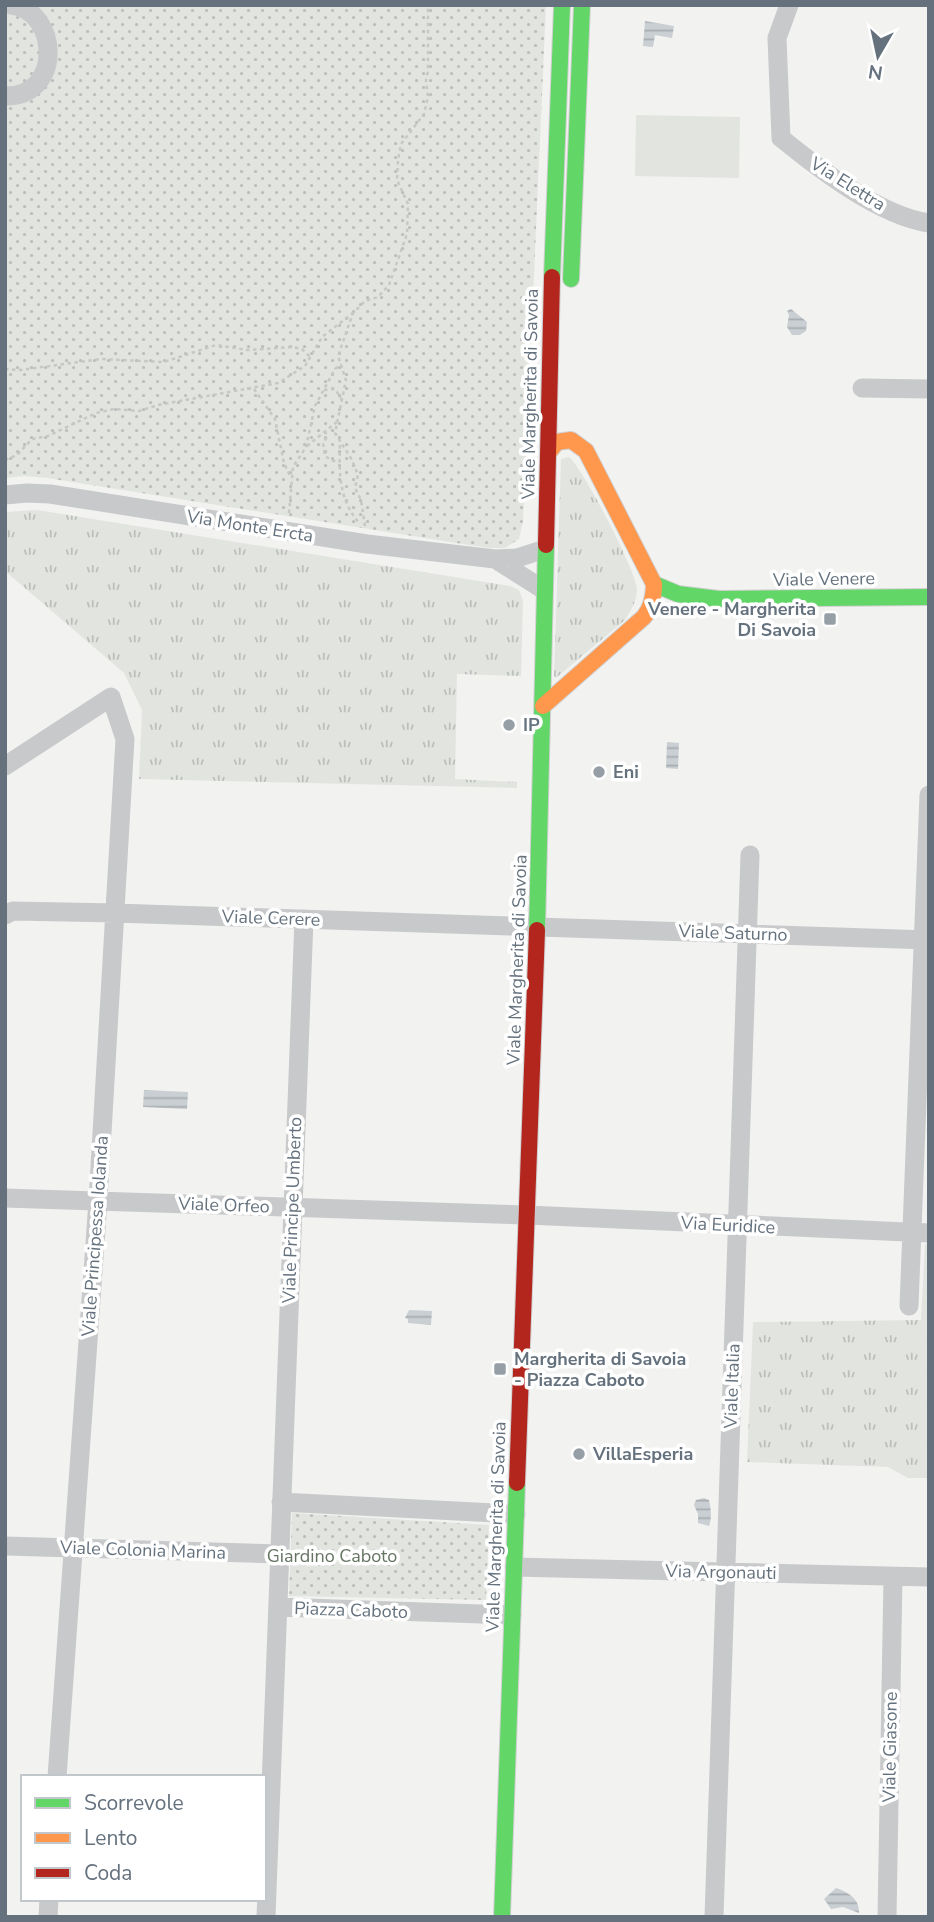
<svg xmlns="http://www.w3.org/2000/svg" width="934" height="1922" font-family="'Nunito Sans',sans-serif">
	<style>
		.grass { fill: url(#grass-tufts) }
		.park { fill: url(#park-dots) }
		.pitch { fill: #e2e5df }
		.water { fill: url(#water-rules) }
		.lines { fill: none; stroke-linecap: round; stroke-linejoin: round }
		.fast-casing { stroke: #d0d0d1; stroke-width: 18 }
		.slow-casing { stroke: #d0d0d1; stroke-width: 18 }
		.jam-casing { stroke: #d0d0d1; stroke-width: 18 }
		.path { stroke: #c6c7c6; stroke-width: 2.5; stroke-dasharray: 3.5 3.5; stroke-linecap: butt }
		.street { stroke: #c8c9ca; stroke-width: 19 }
		.fast { stroke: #63d668; stroke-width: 16 }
		.slow { stroke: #ff974d; stroke-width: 16 }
		.jam { stroke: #b3261e; stroke-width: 16 }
		.poi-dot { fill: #969fa6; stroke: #fff; stroke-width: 2.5 }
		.labels { text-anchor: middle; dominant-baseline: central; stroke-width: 7; stroke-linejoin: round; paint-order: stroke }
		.street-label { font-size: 18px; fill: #65727e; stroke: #fff }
		.poi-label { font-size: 18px; font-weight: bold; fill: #65727e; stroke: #fff; text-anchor: start }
		.park-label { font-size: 18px; fill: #667563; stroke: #fff }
	</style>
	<defs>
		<pattern id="grass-tufts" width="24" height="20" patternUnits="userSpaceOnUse" patternTransform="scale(1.75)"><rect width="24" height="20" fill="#e2e5df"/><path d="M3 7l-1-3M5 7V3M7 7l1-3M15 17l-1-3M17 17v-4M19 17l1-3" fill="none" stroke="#bbbeba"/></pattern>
		<pattern id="park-dots" width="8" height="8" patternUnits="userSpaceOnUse" patternTransform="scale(1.75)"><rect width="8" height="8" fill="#e2e5df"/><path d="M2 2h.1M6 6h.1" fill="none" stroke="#bbbeba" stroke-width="1.8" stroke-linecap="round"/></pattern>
		<pattern id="water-rules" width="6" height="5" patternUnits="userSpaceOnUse" patternTransform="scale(1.75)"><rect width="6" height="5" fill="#c9cfd2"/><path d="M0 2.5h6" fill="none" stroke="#a7acb0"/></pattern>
	</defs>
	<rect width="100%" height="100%" fill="#f2f2f1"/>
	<path class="grass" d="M569 457C583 468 636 571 637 589 637 601 631 610 625 620L556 678 554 676 561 459Z
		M37 510 510 586 519 590 523 601 521 676 457 674 455 779 517 782V788L139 779 142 710 124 673 5 571V512Z
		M925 1244 929 1245V1478H908L888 1467 747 1462 753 1322 921 1320Z"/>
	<path class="park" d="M5 5H546L523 521 519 539 505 548H488L47 478 25 476 5 478Z
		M292 1513 489 1525 486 1600 289 1596Z"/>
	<path class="pitch" d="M636 115 740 117 739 178 635 176Z"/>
	<path class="water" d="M645 21 674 26 672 38 655 35 653 47 643 46Z
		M791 309 807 322 806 331 800 335H792L787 327 789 315 787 311Z
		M667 742 679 743 678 769 666 768Z
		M144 1090 188 1092 187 1109 143 1107Z
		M409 1310 432 1311 431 1325 408 1323V1319L405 1318Z
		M704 1498 709 1500C711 1509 712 1518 709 1526L698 1523V1514L694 1505 696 1500Z
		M836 1888C848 1892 860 1899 859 1913L843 1907 831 1909 824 1899Z"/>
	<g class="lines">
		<defs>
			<path id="fast" d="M552 277 562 5
				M571 279 582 5
				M654 584 678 594 719 599 929 597
				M537 930 546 545
				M502 1917 517 1483"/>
			<path id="slow" d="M543 706 644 617C652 607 654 597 654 584L586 451 571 440 557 442 549 452"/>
			<path id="jam" d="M546 545 552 277
				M517 1483 537 930"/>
		</defs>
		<use href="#fast" class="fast-casing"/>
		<use href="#slow" class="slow-casing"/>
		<use href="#jam" class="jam-casing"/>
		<path class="path" d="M5 369 20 370 101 359 164 362 216 345 248 350 293 347 302 349 310 357
			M254 389 275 419 284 463 291 478
			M324 390 335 389 342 400
			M325 431 327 437 323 443 325 456 333 461 340 460
			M340 445C339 475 339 500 360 524
			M307 446 337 422
			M5 460 17 455 32 439 48 436 96 413 114 409 139 411 158 405 278 383 305 366 322 337 353 313
			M289 513 293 467 306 447 315 406 335 369 341 364
			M365 526 361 500 355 488 358 475 352 460 335 433 346 380 338 356 353 313 365 301 378 297 389 285 407 234 408 204 397 180 398 160 401 144 424 114 428 97 426 80 428 71V5"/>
		<path class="street" d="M789 5 777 38 781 138C819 169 880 216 929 223
			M5 96C64 97 59 10 11 5
			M862 388 929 389
			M5 495 27 493 50 494 367 544 495 559 517 558 545 549
			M495 559 544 590
			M5 766 111 697 125 739 98 1201 57 1777
			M5 915 13 911 116 913 929 940
			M5 1198 527 1215 929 1233
			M909 1306 929 795
			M281 1502 516 1514
			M5 1546 280 1554
			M514 1567 929 1577
			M278 1607 512 1615
			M48 1917 49 1899
			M266 1917 304 919
			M714 1917 750 855
			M887 1917 893 1577"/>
		<use href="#fast" class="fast"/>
		<use href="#slow" class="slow"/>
		<use href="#jam" class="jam"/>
	</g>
	<g class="poi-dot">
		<rect x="823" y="612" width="14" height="14" rx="3.5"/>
		<circle cx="509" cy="725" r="7"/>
		<circle cx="599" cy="772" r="7"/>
		<rect x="493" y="1362" width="14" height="14" rx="3.5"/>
		<circle cx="579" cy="1454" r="7"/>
	</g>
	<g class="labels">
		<g class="street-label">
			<text transform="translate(848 184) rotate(32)">Via Elettra</text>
			<text transform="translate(530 394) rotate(-89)">Viale Margherita di Savoia</text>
			<text transform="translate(250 526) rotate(9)">Via Monte Ercta</text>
			<text transform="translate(824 579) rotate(-1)">Viale Venere</text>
			<text transform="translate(271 918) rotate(2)">Viale Cerere</text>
			<text transform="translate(733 933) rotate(2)">Viale Saturno</text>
			<text transform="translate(517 960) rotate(-88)">Viale Margherita di Savoia</text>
			<text transform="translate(224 1205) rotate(2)">Viale Orfeo</text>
			<text transform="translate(292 1210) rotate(-88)">Viale Principe Umberto</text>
			<text transform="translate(728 1225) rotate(3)">Via Euridice</text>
			<text transform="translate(95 1236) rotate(-86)">Viale Principessa Iolanda</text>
			<text transform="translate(732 1386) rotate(-88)">Viale Italia</text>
			<text transform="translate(496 1527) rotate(-88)">Viale Margherita di Savoia</text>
			<text transform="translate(143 1550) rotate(2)">Viale Colonia Marina</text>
			<text transform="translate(721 1572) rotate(1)">Via Argonauti</text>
			<text transform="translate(351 1610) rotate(2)">Piazza Caboto</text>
			<text transform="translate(890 1747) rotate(-89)">Viale Giasone</text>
		</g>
		<g class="poi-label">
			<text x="816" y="609" text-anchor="end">Venere - Margherita<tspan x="816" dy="21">Di Savoia</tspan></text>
			<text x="523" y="725">IP</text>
			<text x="613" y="772">Eni</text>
			<text x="514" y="1359">Margherita di Savoia<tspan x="514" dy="21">- Piazza Caboto</tspan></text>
			<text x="593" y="1454">VillaEsperia</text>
		</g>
		<g class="park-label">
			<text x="332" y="1556">Giardino Caboto</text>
		</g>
	</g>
	<rect width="934" height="1922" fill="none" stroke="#65727e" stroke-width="14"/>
	<rect x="21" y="1775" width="245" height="126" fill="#ffffff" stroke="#c1c7cb" stroke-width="2"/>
	<rect x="35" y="1798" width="35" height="10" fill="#63d668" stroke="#c1c7cb" stroke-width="2"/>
	<text x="84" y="1810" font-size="21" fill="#65727e">Scorrevole</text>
	<rect x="35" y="1833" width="35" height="10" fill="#ff974d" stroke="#c1c7cb" stroke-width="2"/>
	<text x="84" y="1845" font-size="21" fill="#65727e">Lento</text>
	<rect x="35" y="1868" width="35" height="10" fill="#b3261e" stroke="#c1c7cb" stroke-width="2"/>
	<text x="84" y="1880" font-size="21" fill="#65727e">Coda</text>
	<g transform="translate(878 56) rotate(189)" stroke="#ffffff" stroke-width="5" paint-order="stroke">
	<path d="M0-5L12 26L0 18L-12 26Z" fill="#65727e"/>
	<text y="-10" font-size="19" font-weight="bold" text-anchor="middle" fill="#65727e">N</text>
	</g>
</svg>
